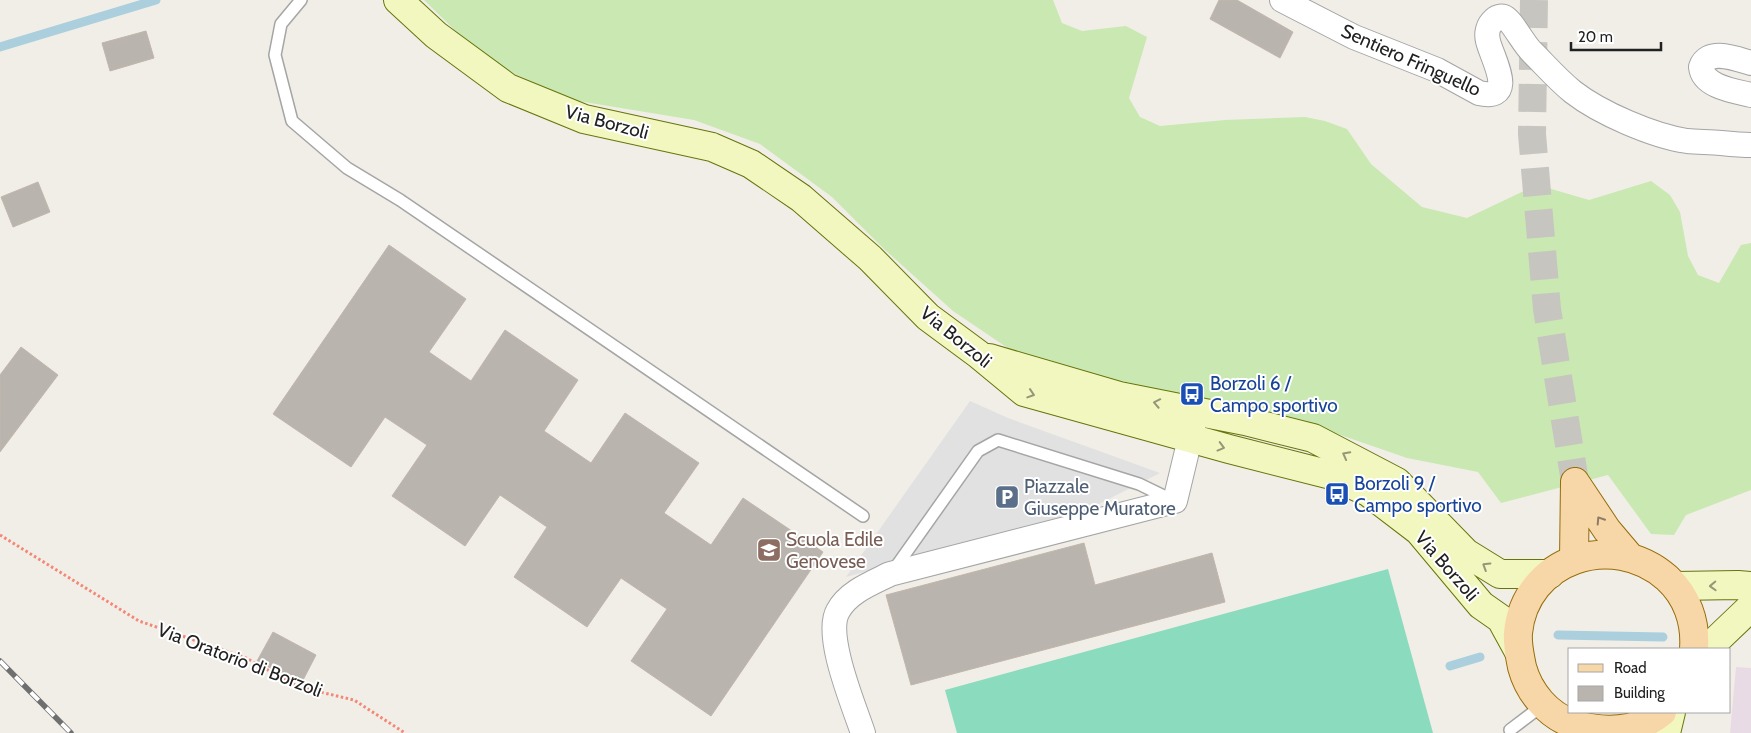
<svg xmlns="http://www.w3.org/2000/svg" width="1751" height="733" font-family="Cabin,sans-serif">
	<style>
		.industrial { fill: #e9dbe6 }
		.grass { fill: #cae8b1 }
		.pitch { fill: #8bdbbf }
		.parking { fill: #e1e1e1 }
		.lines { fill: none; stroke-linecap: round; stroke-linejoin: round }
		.stream { stroke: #abcfdc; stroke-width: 9 }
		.building { fill: #bab4ae; stroke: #c2b6ab }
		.primary-tunnel { stroke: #c7c5c0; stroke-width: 28; stroke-dasharray: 28 14; stroke-linecap: butt }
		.lane-casing { stroke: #a5a5a5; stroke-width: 14 }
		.street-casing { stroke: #a5a5a5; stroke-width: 26 }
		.secondary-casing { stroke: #66750b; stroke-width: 30 }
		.primary-casing { stroke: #966c08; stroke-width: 30 }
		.path { stroke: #f38877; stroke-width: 3; stroke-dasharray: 2.5 2.5; stroke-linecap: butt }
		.lane { stroke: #fff; stroke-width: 11 }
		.street { stroke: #fff; stroke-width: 24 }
		.secondary { stroke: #f2f7c0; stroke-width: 28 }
		.primary { stroke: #f7d7a7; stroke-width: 28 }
		.rail-casing { stroke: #6f6f6f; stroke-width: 5.5 }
		.rail { stroke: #fff; stroke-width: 4; stroke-dasharray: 11; stroke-linecap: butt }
		.oneway { stroke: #949778 }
		.oneway2 { stroke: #8c7c64 }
		.labels { text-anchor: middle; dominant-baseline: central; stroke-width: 4; stroke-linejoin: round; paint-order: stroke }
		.street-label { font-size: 19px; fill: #212121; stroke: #fff }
		.transit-label { font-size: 19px; fill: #164399; stroke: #fff; text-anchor: start }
		.service-label { font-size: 19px; fill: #4e5e75; stroke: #fff; text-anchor: start }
		.education-label { font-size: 19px; fill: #785e54; stroke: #fff; text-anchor: start }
	</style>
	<rect width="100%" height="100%" fill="#f1eee8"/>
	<path class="industrial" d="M1736 667 1751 668V733H1730Z"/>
	<path class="grass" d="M424 0H1053L1062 23 1082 31 1126 26 1147 37 1129 98 1140 117 1160 126 1225 120 1305 117 1325 121 1347 129 1371 164 1422 207 1467 218 1526 190 1548 188 1589 200 1651 181 1670 195 1680 212 1688 256 1698 275 1719 283 1741 245 1751 243V490L1686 515 1674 535 1651 534 1608 475 1501 503 1478 472 1407 458 1329 431 1088 380 1018 355 953 311 884 249 832 197 760 144 694 120 572 100 515 74 472 47Z"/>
	<path class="pitch" d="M1388 569 1433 733H957L945 690Z"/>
	<path class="parking" d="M970 401 1008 418 1160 473 1085 511 846 577Z"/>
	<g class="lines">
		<path class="stream" d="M0 47 156 0
			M1558 635 1663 637
			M1450 666 1480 657"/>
	</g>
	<path class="building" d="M1219 0H1237L1293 32 1280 58 1210 19Z
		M146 31 154 58 110 71 102 43Z
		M38 182 50 212 13 227 1 197Z
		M389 245 466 299 429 352 471 381 505 330 578 380 544 431 591 463 625 413 699 463 664 513 711 545 743 498 823 552 711 716 631 661 667 609 621 578 587 627 514 577 547 527 500 495 465 546 392 496 427 445 385 417 351 467 273 414Z
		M21 347 58 375 0 452V375Z
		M1084 543 1095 585 1212 553 1225 602 911 685 886 595Z
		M273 632 316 655 301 684 257 661Z"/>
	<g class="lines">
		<path class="primary-tunnel" d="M1534 0 1532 134 1547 309 1575 482"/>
		<defs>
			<path id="lane" d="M301 0 281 24 275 55 292 121 347 168 400 200 863 516
				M893 571 978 451 998 440 1139 484 1172 500
				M1510 730 1543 705"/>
			<path id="street" d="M1282 0 1354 37 1437 70 1479 93C1519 102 1491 56 1488 41 1486 33 1488 25 1494 20 1496 17 1501 16 1504 17 1511 19 1524 45 1532 52 1545 65 1558 80 1573 92 1600 113 1653 136 1687 141 1698 142 1710 142 1721 143 1731 144 1741 145 1751 145
				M1751 63C1737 59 1708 47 1701 67 1703 87 1735 91 1751 95
				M863 733C854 706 824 635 838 611 848 592 872 583 890 574L1175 501 1194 422"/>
			<path id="secondary" d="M398 0 436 35 508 88 584 119 712 147 751 164 801 198 870 258 928 317 978 354 1024 392 1229 449 1331 475 1368 492 1419 531 1481 605 1501 619 1518 650
				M989 358 1119 396 1245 421 1313 438 1397 482 1466 553 1500 574H1550
				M1676 586 1738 585 1751 586
				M1707 649 1751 607
				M1666 733 1671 712"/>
			<path id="primary" d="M1575 482 1607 530 1629 556
				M1574 559 1575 482
				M1662 712C1637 733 1603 733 1573 724 1548 715 1529 693 1522 667 1520 656 1517 645 1518 633 1525 559 1613 530 1667 578 1687 596 1696 622 1694 649"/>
		</defs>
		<use href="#lane" class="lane-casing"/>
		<use href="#street" class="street-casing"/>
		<use href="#secondary" class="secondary-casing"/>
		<use href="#primary" class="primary-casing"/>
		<path class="path" d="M0 535 139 621 246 658 299 687 354 700 405 733"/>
		<use href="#lane" class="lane"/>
		<use href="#street" class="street"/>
		<use href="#secondary" class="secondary"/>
		<use href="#primary" class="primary"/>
		<defs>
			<path id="rail" d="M0 661 71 733"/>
		</defs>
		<use href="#rail" class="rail-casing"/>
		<use href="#rail" class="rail"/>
	</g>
	<defs><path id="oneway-chevron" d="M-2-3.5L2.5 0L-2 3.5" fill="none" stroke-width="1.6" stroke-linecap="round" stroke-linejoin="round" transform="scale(1.25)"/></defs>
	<g class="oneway">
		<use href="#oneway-chevron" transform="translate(1031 394) rotate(18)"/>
		<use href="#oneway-chevron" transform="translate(1157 403) rotate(-169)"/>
		<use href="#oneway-chevron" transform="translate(1221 447) rotate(15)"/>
		<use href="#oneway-chevron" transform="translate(1346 455) rotate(-152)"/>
		<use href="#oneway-chevron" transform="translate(1486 566) rotate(-148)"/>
		<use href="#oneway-chevron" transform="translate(1713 586) rotate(178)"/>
	</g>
	<use class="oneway2" href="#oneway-chevron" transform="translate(1600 520) rotate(-123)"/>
	<defs>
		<symbol id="bus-square" viewBox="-11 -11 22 22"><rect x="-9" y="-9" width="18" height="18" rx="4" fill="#1a4fb4" stroke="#fff"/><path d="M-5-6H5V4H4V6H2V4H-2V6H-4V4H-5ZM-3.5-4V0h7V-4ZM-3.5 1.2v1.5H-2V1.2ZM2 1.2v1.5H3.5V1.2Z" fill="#fff"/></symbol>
		<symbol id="parking-square" viewBox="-11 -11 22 22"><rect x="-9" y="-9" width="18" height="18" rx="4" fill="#5c6f8a" stroke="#fff"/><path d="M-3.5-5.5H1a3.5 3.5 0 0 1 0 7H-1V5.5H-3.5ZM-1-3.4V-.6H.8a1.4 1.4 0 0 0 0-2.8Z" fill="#fff"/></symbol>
		<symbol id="school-square" viewBox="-11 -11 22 22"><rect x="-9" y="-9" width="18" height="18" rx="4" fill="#8d6e63" stroke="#fff"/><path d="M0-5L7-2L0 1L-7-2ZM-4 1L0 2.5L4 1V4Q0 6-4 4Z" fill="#fff"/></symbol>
	</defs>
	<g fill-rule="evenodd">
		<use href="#bus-square" x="1178" y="380" width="28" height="28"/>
		<use href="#bus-square" x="1323" y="480" width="28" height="28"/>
		<use href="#parking-square" x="993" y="483" width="28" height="28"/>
		<use href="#school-square" x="755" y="536" width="28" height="28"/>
	</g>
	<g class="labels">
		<g class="street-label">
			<text transform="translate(1411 60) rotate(24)">Sentiero Fringuello</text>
			<text transform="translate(607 122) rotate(15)">Via Borzoli</text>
			<text transform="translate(956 337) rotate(39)">Via Borzoli</text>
			<text transform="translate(1447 566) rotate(49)">Via Borzoli</text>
			<text transform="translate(240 660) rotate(21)">Via Oratorio di Borzoli</text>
		</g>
		<g class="transit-label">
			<text x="1210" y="383">Borzoli 6 /<tspan x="1210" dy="22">Campo sportivo</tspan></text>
			<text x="1354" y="483">Borzoli 9 /<tspan x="1354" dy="22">Campo sportivo</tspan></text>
		</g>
		<g class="service-label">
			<text x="1024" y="486">Piazzale<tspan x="1024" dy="22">Giuseppe Muratore</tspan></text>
		</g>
		<g class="education-label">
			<text x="786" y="539">Scuola Edile<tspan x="786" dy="22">Genovese</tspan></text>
		</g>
	</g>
	<rect x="1568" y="648" width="162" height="65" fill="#ffffff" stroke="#a6a6a6"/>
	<rect x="1578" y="664" width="25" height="8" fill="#f7d7a7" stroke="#a6a6a6"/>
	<text x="1614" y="673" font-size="15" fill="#212121">Road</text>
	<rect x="1578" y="686" width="25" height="15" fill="#bab4ae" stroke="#a6a6a6"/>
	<text x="1614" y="698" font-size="15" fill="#212121">Building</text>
	<path d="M1571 42v8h90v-8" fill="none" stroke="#212121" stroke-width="2.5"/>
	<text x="1578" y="42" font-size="15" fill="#212121" stroke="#ffffff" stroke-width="4" paint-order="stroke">20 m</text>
</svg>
